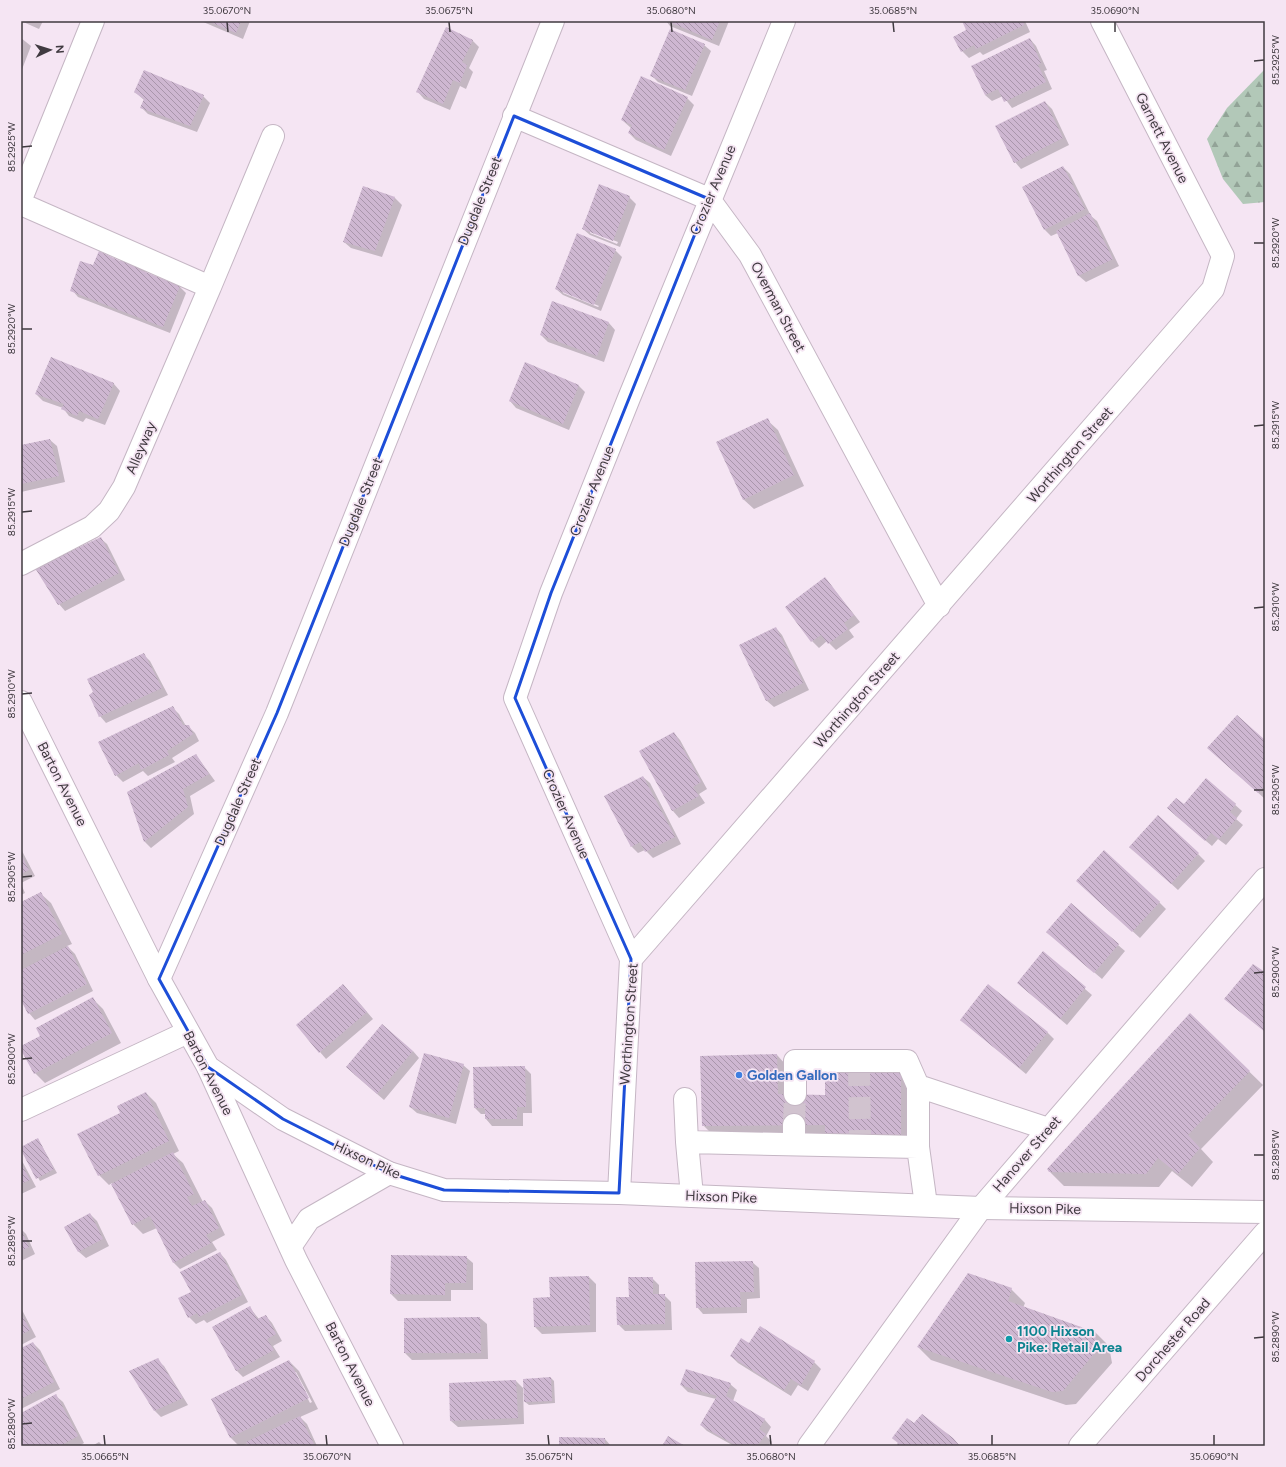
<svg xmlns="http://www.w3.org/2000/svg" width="1286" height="1467" font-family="Figtree,sans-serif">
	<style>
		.forest { fill: url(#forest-firs) }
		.shadow { fill: #0003; fill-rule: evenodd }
		.building { fill: url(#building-back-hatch) }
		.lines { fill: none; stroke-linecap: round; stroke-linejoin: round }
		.minor-tunnel { stroke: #d1c3cf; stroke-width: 22; stroke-dasharray: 22 11; stroke-linecap: butt }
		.minor-casing { stroke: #c5b6c4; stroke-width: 24 }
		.major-casing { stroke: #c5b6c4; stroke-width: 24 }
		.minor { stroke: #fff; stroke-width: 22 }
		.major { stroke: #fff; stroke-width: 22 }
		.marked { fill: none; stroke: #1d4ed8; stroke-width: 3; stroke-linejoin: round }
		.ticks { fill: none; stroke: #403a40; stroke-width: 1.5 }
		.shop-dot { fill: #3f7fe0; stroke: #f5e5f3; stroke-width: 1.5 }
		.culture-dot { fill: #0f9aa8; stroke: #f5e5f3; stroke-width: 1.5 }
		.labels { text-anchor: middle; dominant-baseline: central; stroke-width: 3.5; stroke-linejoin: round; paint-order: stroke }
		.street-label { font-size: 14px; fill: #403a40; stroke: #f5e5f3 }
		.shop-label { font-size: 14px; font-weight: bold; fill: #366cbe; stroke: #f5e5f3; text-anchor: start }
		.culture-label { font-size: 14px; font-weight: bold; fill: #0d838f; stroke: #f5e5f3; text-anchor: start }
		.neatline { fill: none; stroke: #403a40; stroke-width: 1.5 }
		.ticks-label { font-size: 10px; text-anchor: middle; fill: #403a40 }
	</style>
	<defs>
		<pattern id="forest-firs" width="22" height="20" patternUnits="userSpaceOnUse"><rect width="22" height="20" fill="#b2c8b8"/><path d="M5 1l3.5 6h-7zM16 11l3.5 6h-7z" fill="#92a397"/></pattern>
		<pattern id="building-back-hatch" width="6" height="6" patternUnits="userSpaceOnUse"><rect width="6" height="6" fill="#ceb7d1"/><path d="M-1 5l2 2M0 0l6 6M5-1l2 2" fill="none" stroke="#a996ab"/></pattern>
	</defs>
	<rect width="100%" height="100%" fill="#f5e5f3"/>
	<path class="forest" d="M1265 69V202L1243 204 1223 179 1207 139 1227 108Z"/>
	<path class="shadow" d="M21 21H43L39 29Z
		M201 21H250L243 39Z
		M666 21H729L719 46 670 26Z
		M963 21H1025L1030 32 983 55 980 52 969 58 962 51 968 31Z
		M21 38 31 46 21 72Z
		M1030 39 1036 46 1047 70 1044 71 1052 89 1012 108 1003 96 992 101 985 95Z
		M472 40 479 47 469 68 473 72 466 89 460 86 450 110 424 99 418 92Z
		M704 45 711 51 692 96 658 82 652 76Z
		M135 92 203 96 210 103 197 132 148 114 141 107 144 100Z
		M687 98 694 105 671 156 636 140 629 133 631 128 622 120Z
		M1045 102 1052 109 1069 145 1021 169 1015 162Z
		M1063 167 1070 174 1091 216 1097 221 1119 266 1086 282 1079 276 1058 233 1051 236 1045 230Z
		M364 187 395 198 402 205 382 257 351 248 344 242Z
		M629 197 636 204 620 247 590 235 583 229ZM590 231 618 242 617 244 590 233Z
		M615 250 622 257 601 311 563 295 556 289ZM563 291 599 306 598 307 563 293Z
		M120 262 139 265 146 271 145 273 180 287 186 293 170 333 78 297 72 290 93 266Z
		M609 323 615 330 604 362 548 342 541 335Z
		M51 358 114 384 120 391 105 425 86 418 83 422 69 416 63 408 43 401 36 394Z
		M526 363 579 386 585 392 569 430 516 408 510 401Z
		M767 420 778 430 804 486 754 509 743 499Z
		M50 440 57 446 65 482 21 492V446Z
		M100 538 107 544 125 580 65 611 59 604Z
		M825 578 860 622 849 630 854 637 836 650 827 641 819 648 812 641Z
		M776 628 782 635 809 690 774 707 767 701 740 646Z
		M143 654 150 661 168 695 106 723 100 716Z
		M172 707 179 714 186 726H188L195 733 199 741 172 758 175 762 148 776 143 771 123 782 116 775Z
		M674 733 680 740 707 789 699 794 705 803 679 818 673 811 640 751Z
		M1265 741V799L1215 754Z
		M196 755 215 781 190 796 194 814 151 848 145 842 128 793Z
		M643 777 650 783 681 844 653 858 645 850 638 853 632 847Z
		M1206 779 1242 811 1236 819 1243 825 1226 845 1218 839 1212 846 1175 815Z
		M21 849 35 876 21 883Z
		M1137 853 1198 854 1205 861 1178 890Z
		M21 884 25 893 21 895Z
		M1084 887 1159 902 1166 909 1140 938Z
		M40 893 51 903 72 944 67 946 75 954 93 991 35 1020 29 1013 21 998V903Z
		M1054 938 1118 945 1125 951 1102 979Z
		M1043 953 1092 995 1067 1025 1018 983Z
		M350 992 373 1019 326 1059 320 1052Z
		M93 999 103 1009 121 1043 45 1083 35 1073 21 1047 42 1036Z
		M1190 1014 1263 1085 1201 1149 1213 1162 1192 1187 1172 1171 1159 1187 1064 1186 1050 1172Z
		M961 1020 1047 1032 1054 1039 1026 1074Z
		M413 1051 419 1058 384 1100 354 1074Z
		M777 1055 787 1066 788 1095 826 1096V1065L911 1075V1147L713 1135 703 1125 701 1057Z
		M463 1065 470 1071 456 1124 417 1113 410 1107Z
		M524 1067 531 1074 532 1113H523V1126H492L486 1119V1114H481L475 1108Z
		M146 1093 156 1103 179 1151 173 1154 183 1163 203 1202 205 1201 212 1208 225 1235 212 1242 217 1250 180 1269 173 1262 157 1228 143 1234 133 1224 112 1183 109 1185 99 1175 121 1113Z
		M38 1139 57 1173 40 1181 21 1148Z
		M21 1159 36 1187 21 1194Z
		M90 1214 97 1221 109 1246 86 1258 79 1252 66 1227Z
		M21 1229 26 1234 35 1254 21 1261Z
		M220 1253 226 1260 248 1302 207 1323 204 1320 196 1324 189 1317 180 1299 192 1292Z
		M466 1257 473 1263V1290H451V1301H398L391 1294Z
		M752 1262 759 1268 760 1298 747 1299V1313L703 1314 697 1307Z
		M589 1277 596 1284V1332L542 1334 535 1327 534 1299 551 1298Z
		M652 1278 659 1285V1295H664L671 1302 672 1330 625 1331 618 1324 630 1298Z
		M1011 1289 1025 1303 1023 1308 1095 1332 1109 1346 1112 1363 1076 1404 1066 1405 931 1360 918 1347Z
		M21 1308 36 1337 21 1345Z
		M250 1308 259 1319 266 1316 272 1323 282 1341 273 1346 280 1357 243 1377 236 1370Z
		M480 1318 487 1324 488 1359 412 1360 405 1353Z
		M33 1343 40 1350 60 1389 21 1409V1349Z
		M750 1344 814 1362 821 1369 808 1391 798 1385 791 1396 738 1363 731 1356Z
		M157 1360 164 1366 188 1405 161 1417 154 1410Z
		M289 1361 299 1371 318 1409 300 1417 307 1424 317 1446H249L248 1444 239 1446 230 1437ZM294 1372H296L312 1402 310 1403Z
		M551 1378 554 1381 555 1403 529 1405 525 1402Z
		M516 1381 523 1388 524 1424 458 1427 451 1421Z
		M730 1384 737 1390 733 1401 765 1420 771 1427 766 1436 772 1442 768 1446H734L707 1431 701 1425 716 1399 688 1392 681 1385Z
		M56 1396 63 1402 84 1443 79 1446H21V1414Z
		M605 1439 611 1446H560Z
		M99 1442 103 1446H92Z"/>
	<path class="building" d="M208 21H241L236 33Z
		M667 21H720L712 40Z
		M962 21H1023L1024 25 976 49 974 45 961 52 953 37 966 30Z
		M446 27 473 40 462 62 467 65 460 83 453 80 443 104 416 92Z
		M670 29 705 44 685 90 650 76Z
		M1030 38 1041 63 1038 65 1046 82 1004 102 998 89 985 95 971 66Z
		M144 70 204 95 190 126 140 108 144 99 134 92Z
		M641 76 688 97 664 150 628 133 632 125 621 120Z
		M1045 101 1063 138 1014 163 995 126Z
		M1063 166 1085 209 1044 230 1022 187Z
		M599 184 630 196 613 241 582 229Z
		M363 186 395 197 375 251 343 242Z
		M1090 213 1113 259 1078 276 1056 231Z
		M577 233 616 249 594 305 555 289Z
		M99 251 120 261 124 258 140 264 138 269 180 286 163 327 70 291 80 261 93 265Z
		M552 301 609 322 597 356 540 335Z
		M51 357 114 383 98 419 79 411 77 416 61 409 64 404 35 394Z
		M525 362 579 385 563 424 509 401Z
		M768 418 794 475 743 500 716 442Z
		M50 439 59 476 21 484V445Z
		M101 537 119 573 58 605 35 568Z
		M825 577 854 615 844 623 848 629 828 644 821 635 811 642 785 607Z
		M776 627 803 683 766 701 739 645Z
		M144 653 162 688 99 717 89 695 93 692 87 679Z
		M173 706 183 725H189L193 734 167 751 169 755 141 770 139 763 115 776 98 742Z
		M1237 715 1265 740V786L1258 793 1207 748Z
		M674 732 701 782 693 787 699 796 672 811 639 751Z
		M196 754 209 774 183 789 188 807 144 842 127 792Z
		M643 776 675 837 645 852 640 842 631 847 604 796Z
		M1206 778 1236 804 1230 812 1237 818 1219 839 1211 833 1205 841 1167 808 1176 798 1184 804Z
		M1158 815 1199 853 1171 884 1129 847Z
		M1104 850 1160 902 1132 932 1076 881Z
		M21 854 29 870 21 874Z
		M41 892 62 934 21 955V902Z
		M1071 903 1119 944 1094 973 1046 932Z
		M68 946 87 984 28 1014 21 1000V970Z
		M1043 951 1086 987 1060 1019 1017 983Z
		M1253 964 1265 972V1032L1224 999Z
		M343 984 367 1012 319 1053 296 1025Z
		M988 984 1048 1032 1019 1068 960 1020Z
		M93 997 112 1033 34 1074 21 1050V1046L40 1036 36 1028Z
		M1190 1013 1250 1071 1188 1135 1200 1148 1178 1174 1158 1158 1146 1174 1049 1172 1047 1169Z
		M382 1024 413 1051 377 1094 346 1067Z
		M424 1053 464 1064 449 1118 409 1107Z
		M777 1054 778 1094 825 1095V1064H901V1137L825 1136V1125L702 1126 700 1056Z
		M525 1066 526 1107H517V1119H485V1108H474L473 1067Z
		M146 1092 169 1141 98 1176 77 1134 120 1113 117 1106Z
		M38 1138 54 1169 36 1179 21 1150V1147Z
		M173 1152 194 1194 187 1197 192 1206 205 1200 219 1228 206 1235 211 1243 173 1263 150 1216 132 1225 111 1184Z
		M21 1163 30 1180 21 1184Z
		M90 1213 103 1239 78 1252 64 1227Z
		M21 1230 29 1247 21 1251Z
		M220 1252 242 1295 199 1317 197 1313 188 1318 178 1298 191 1292 180 1272Z
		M391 1255 467 1256 466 1283H445V1295L390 1294Z
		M753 1261 754 1292H740L741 1307 696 1308 695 1262Z
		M968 1273 1012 1288 1008 1301 1095 1332 1098 1349 1063 1391 1052 1392 917 1347Z
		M589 1276 590 1325 534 1327 533 1298 550 1297 549 1277Z
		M628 1277H653V1294H665V1324L617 1325 616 1297H629Z
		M250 1306 257 1319 266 1315 276 1334 267 1339 274 1350 236 1371 212 1327Z
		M21 1313 30 1330 21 1335Z
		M480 1317 481 1353H404V1318Z
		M760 1326 815 1361 801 1385 791 1379 784 1390 730 1356 741 1338 749 1343Z
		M33 1342 54 1382 21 1399V1348Z
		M158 1358 183 1398 154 1411 129 1371Z
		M289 1360 309 1398 230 1438 211 1399Z
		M686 1369 731 1383 726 1396 765 1419 759 1429 766 1434 757 1446H737L700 1425 717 1396 680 1385Z
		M551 1377 552 1401 524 1402 523 1379Z
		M516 1380 518 1418 450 1421 449 1383Z
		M56 1394 78 1436 60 1446H21V1413Z
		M922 1414 953 1438 960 1446H896L898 1443 892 1438 907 1418 914 1423Z
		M300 1416 315 1446H248L246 1442Z
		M668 1436 685 1446H662Z
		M559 1437 605 1438V1446H559Z"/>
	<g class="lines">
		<path class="minor-tunnel" d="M859 1064 860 1136
			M794 1125 795 1094"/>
		<defs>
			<path id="minor" d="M514 116 709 199 750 255 939 606
				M21 199 93 21
				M21 204 210 287 124 487 109 511 92 527 21 564
				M210 287 273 136
				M631 959 515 698 551 593 629 398 784 21
				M159 979 277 713 553 21
				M208 1067 296 1260 392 1446
				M795 1094V1061H907L918 1086
				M685 1099 687 1142
				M21 1110 188 1032
				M794 1144V1125
				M918 1147V1086L1048 1129
				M619 1193 631 959 1213 289 1223 256 1102 21
				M692 1196 687 1142 918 1147 926 1205
				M290 1247 309 1219 389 1173
				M809 1446 981 1208 1265 879
				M1080 1446 1265 1233"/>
			<path id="major" d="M21 702 159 979 208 1067 283 1119 389 1173 444 1190 619 1193 981 1208 1265 1212"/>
		</defs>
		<use href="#minor" class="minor-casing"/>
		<use href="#major" class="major-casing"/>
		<use href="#minor" class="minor"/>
		<use href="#major" class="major"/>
	</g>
	<path class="marked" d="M514 116 709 199 551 593 515 698 631 959 619 1193 444 1190 389 1173 283 1119 208 1067 159 979 277 713Z"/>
	<path class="ticks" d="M227 22 228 32M449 22 450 32M671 22 672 32M893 22 894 32M1115 22V32M1254 61 1264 60M22 147 32 146M1254 243H1264M22 329H32M1254 426 1264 425M22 512 32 511M1254 608 1264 607M22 694 32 693M1254 790H1264M22 877 32 876M1254 973 1264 972M22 1059 32 1058M1254 1155H1264M22 1241H32M1254 1338 1264 1337M22 1424 32 1423M104 1435 105 1445M326 1435 327 1445M548 1435 549 1445M770 1435 771 1445M992 1435V1445M1214 1435V1445"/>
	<circle class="shop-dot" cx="739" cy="1075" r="4"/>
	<circle class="culture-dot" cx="1009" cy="1339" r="4"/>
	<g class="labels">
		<g class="street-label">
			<text transform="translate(1162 138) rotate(63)">Garnett Avenue</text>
			<text transform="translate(713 190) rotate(-67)">Crozier Avenue</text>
			<text transform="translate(480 201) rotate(-68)">Dugdale Street</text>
			<text transform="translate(778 307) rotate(62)">Overman Street</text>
			<text transform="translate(141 448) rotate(-67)">Alleyway</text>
			<text transform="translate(1070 455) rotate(-49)">Worthington Street</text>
			<text transform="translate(592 491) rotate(-68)">Crozier Avenue</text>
			<text transform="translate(361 502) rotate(-68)">Dugdale Street</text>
			<text transform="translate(857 700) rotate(-49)">Worthington Street</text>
			<text transform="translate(62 784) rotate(63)">Barton Avenue</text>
			<text transform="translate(238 802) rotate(-66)">Dugdale Street</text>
			<text transform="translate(566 814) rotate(66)">Crozier Avenue</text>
			<text transform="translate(629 1024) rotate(-86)">Worthington Street</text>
			<text transform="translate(208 1073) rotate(63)">Barton Avenue</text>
			<text transform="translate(1027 1154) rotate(-49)">Hanover Street</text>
			<text transform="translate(367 1160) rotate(25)">Hixson Pike</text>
			<text transform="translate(721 1197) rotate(2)">Hixson Pike</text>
			<text transform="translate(1045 1209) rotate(1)">Hixson Pike</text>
			<text transform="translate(1173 1340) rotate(-49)">Dorchester Road</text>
			<text transform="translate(350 1364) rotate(63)">Barton Avenue</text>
		</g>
		<g class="shop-label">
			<text x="747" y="1075">Golden Gallon</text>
		</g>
		<g class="culture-label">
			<text x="1017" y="1331">1100 Hixson<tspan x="1017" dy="16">Pike: Retail Area</tspan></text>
		</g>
	</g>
	<rect width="1286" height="1467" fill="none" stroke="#f5e5f3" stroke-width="44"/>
	<g transform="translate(50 50) rotate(86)" stroke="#f5e5f3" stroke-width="3" paint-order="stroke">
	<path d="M0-3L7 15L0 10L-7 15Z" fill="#403a40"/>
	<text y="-6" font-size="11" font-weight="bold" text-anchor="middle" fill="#403a40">N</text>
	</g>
	<rect x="22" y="22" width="1242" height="1423" class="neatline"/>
	<g class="ticks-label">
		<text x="227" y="14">35.0670°N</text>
		<text x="449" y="14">35.0675°N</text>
		<text x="671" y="14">35.0680°N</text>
		<text x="893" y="14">35.0685°N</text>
		<text x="1115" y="14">35.0690°N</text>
		<text transform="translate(1275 60) rotate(-90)" y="4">85.2925°W</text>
		<text transform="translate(11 147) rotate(-90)" y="4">85.2925°W</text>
		<text transform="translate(1275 243) rotate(-90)" y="4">85.2920°W</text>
		<text transform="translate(11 329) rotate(-90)" y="4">85.2920°W</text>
		<text transform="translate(1275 425) rotate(-90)" y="4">85.2915°W</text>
		<text transform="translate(11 512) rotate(-90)" y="4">85.2915°W</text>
		<text transform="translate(1275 607) rotate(-90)" y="4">85.2910°W</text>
		<text transform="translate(11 694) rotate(-90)" y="4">85.2910°W</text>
		<text transform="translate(1275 790) rotate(-90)" y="4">85.2905°W</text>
		<text transform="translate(11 877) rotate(-90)" y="4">85.2905°W</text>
		<text transform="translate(1275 972) rotate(-90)" y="4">85.2900°W</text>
		<text transform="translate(11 1059) rotate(-90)" y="4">85.2900°W</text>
		<text transform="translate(1275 1155) rotate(-90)" y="4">85.2895°W</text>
		<text transform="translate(11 1241) rotate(-90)" y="4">85.2895°W</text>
		<text transform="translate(1275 1337) rotate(-90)" y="4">85.2890°W</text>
		<text transform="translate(11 1424) rotate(-90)" y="4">85.2890°W</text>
		<text x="105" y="1460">35.0665°N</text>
		<text x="327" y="1460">35.0670°N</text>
		<text x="549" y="1460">35.0675°N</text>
		<text x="771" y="1460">35.0680°N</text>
		<text x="992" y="1460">35.0685°N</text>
		<text x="1214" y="1460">35.0690°N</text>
	</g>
</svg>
